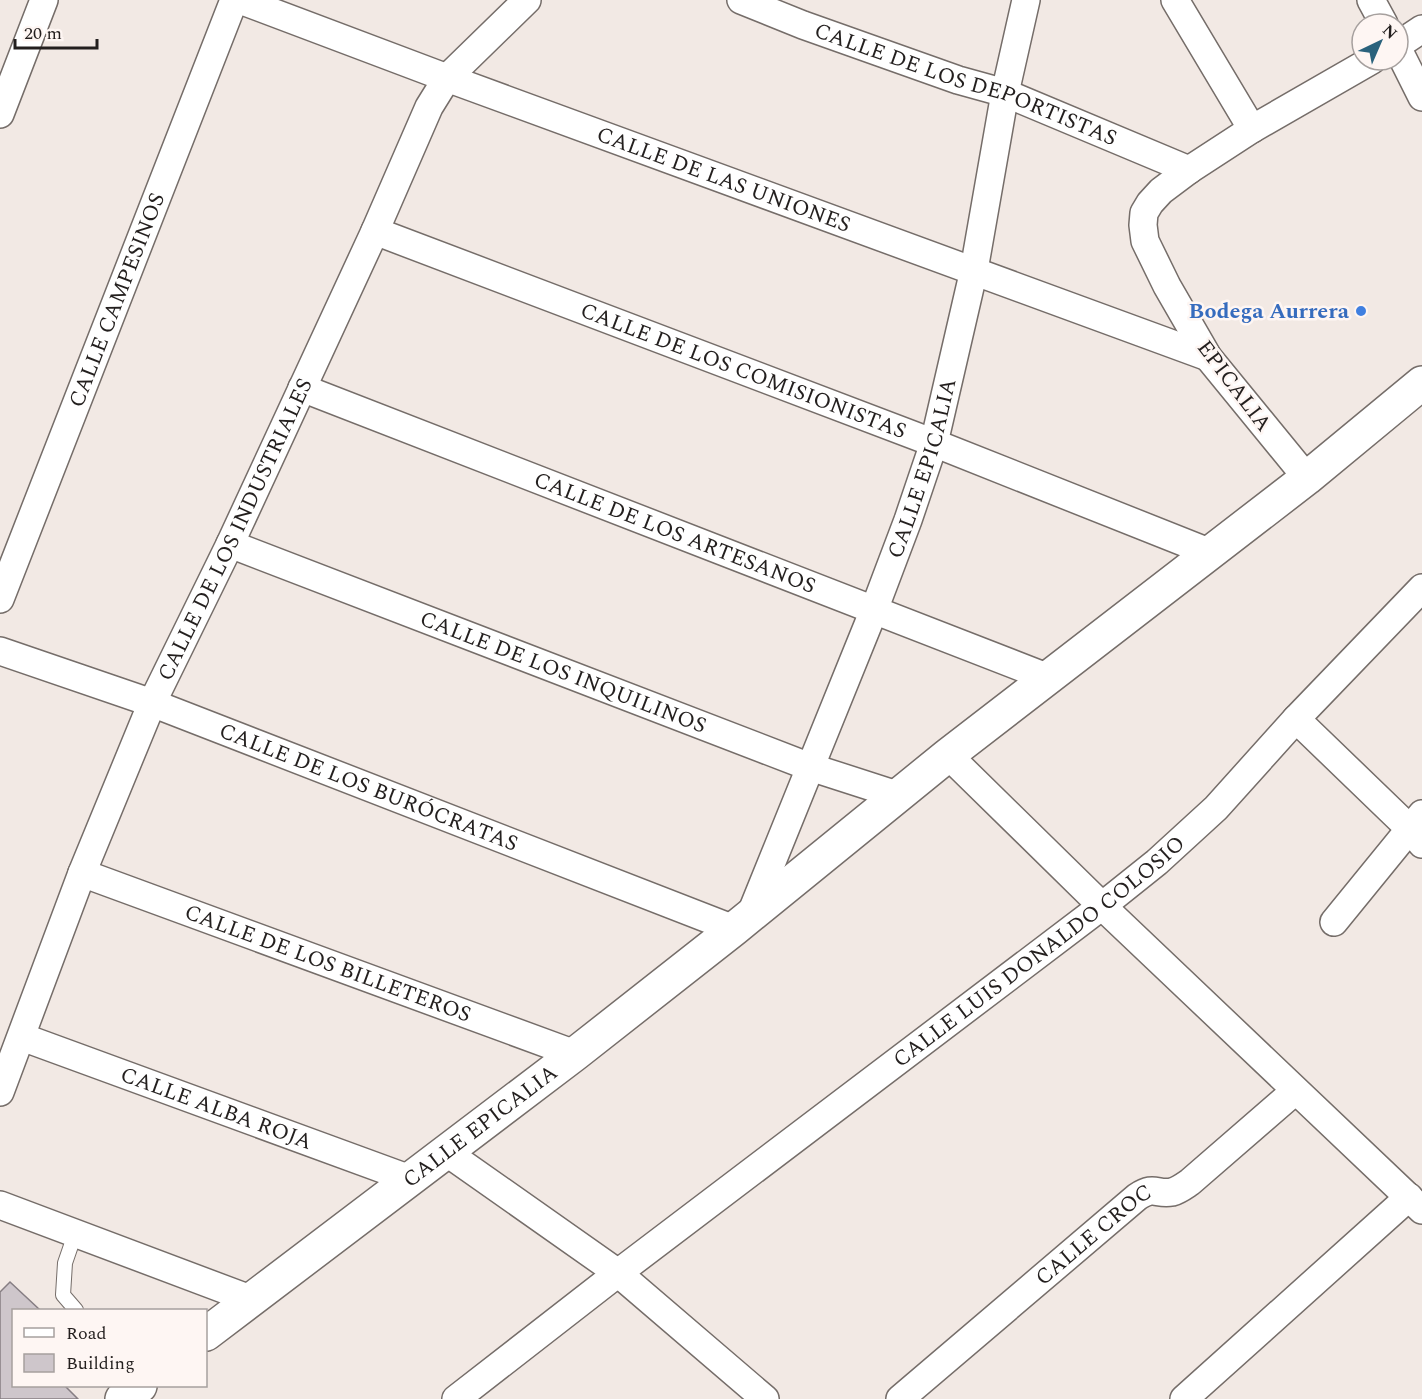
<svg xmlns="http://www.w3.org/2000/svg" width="1422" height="1399" font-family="Spectral,serif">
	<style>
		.building { fill: #cec6cb; stroke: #867e83; stroke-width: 1.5 }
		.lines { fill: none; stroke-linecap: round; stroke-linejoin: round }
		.service-casing { stroke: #756d69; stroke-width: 16 }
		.minor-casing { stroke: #756d69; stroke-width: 30 }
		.tertiary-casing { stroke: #756d69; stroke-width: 36 }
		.service { stroke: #fff; stroke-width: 14 }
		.minor { stroke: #fff; stroke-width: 27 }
		.tertiary { stroke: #fff; stroke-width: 33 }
		.shop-dot { fill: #3f7fe0; stroke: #fef6f3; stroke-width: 2 }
		.labels { text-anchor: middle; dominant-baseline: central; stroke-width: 5; stroke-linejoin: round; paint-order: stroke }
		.street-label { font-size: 22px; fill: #231f1e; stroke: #fef6f3 }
		.shop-label { font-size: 22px; font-weight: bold; fill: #366cbe; stroke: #fef6f3; text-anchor: end }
	</style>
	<rect width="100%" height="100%" fill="#f2e9e4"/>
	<path class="building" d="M10 1282 40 1310H14V1386H65L78 1399H0V1292Z"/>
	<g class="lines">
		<defs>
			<path id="service" d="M75 1234 65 1263 63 1295 76 1310"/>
			<g id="minor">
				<path id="s1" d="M240 0 447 78 1208 357"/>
				<path id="s2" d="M741 0 803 25 958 80 1005 93 1189 170"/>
				<path d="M1175 0 1252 129"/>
				<path d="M1371 0 1384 24"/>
				<path d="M1398 45 1422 29"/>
				<path d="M1398 49 1422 97"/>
				<path d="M0 114 44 0"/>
				<path id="s3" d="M375 231 934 443 1211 553"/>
				<path id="s4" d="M302 388 1049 678"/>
				<path d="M1307 478 1208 357 1167 286 1145 241 1143 225 1144 213 1150 203 1161 191 1189 170 1252 129 1372 60"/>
				<path id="s5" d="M230 544 810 767 897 795"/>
				<path id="s6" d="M0 599 234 0"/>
				<path id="s7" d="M0 651 152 703 734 929"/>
				<path d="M1296 719 1409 828 1422 844"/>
				<path d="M948 755 1102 906 1422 1210"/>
				<path id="s8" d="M82 873 575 1054"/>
				<path id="s9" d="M750 916 874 610 908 520 934 443 974 270 1005 93 1026 0"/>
				<path d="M1334 922 1422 814"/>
				<path id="s10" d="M22 1037 410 1179"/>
				<path id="s11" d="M0 1092 82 873 152 703 230 544 375 231 429 107 447 78 527 0"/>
				<path d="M446 1152 618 1273 765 1399"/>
				<path d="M0 1205 250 1299"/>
				<path id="s12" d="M456 1399 618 1273 1102 906 1157 862 1216 808 1296 719 1422 588"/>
				<path id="s13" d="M900 1399 1137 1197C1155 1185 1156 1195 1172 1192 1179 1190 1184 1186 1190 1182L1295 1091"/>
				<path d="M1184 1399 1409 1197"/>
			</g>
			<g id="tertiary">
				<path id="s14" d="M206 1334 575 1054 734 929 948 755 1307 478 1422 383"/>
				<path d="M122 1399 140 1386"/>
			</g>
		</defs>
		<use href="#service" class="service-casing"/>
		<use href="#minor" class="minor-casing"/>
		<use href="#tertiary" class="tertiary-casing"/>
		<use href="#service" class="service"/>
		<use href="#minor" class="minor"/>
		<use href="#tertiary" class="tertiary"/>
	</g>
	<circle class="shop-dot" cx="1361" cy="311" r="6"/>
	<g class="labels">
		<g class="street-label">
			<text stroke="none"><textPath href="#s2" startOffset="240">CALLE DE LOS DEPORTISTAS</textPath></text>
			<text stroke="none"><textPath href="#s1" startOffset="516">CALLE DE LAS UNIONES</textPath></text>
			<text stroke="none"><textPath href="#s6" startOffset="321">CALLE CAMPESINOS</textPath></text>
			<text stroke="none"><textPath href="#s3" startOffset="394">CALLE DE LOS COMISIONISTAS</textPath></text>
			<text transform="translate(1234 386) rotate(53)">EPICALIA</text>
			<text stroke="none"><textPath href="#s9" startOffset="480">CALLE EPICALIA</textPath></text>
			<text stroke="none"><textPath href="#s11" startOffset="610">CALLE DE LOS INDUSTRIALES</textPath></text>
			<text stroke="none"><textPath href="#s4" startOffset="400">CALLE DE LOS ARTESANOS</textPath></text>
			<text stroke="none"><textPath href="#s5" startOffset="357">CALLE DE LOS INQUILINOS</textPath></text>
			<text stroke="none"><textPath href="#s7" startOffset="393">CALLE DE LOS BURÓCRATAS</textPath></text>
			<text stroke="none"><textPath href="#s12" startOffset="735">CALLE LUIS DONALDO COLOSIO</textPath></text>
			<text stroke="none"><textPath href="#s8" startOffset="262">CALLE DE LOS BILLETEROS</textPath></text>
			<text stroke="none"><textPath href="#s10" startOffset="207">CALLE ALBA ROJA</textPath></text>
			<text stroke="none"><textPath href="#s14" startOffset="344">CALLE EPICALIA</textPath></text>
			<text stroke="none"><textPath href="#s13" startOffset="254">CALLE CROC</textPath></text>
		</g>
		<g class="shop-label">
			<text x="1349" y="311">Bodega Aurrera</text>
		</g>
	</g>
	<rect x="12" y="1309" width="195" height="78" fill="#fef6f3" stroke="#a6a09e" stroke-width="1.5"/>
	<rect x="24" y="1328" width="30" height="9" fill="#ffffff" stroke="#a6a09e" stroke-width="1.5"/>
	<text x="66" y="1339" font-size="18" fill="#231f1e">Road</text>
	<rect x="24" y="1354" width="30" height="18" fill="#cec6cb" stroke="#a6a09e" stroke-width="1.5"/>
	<text x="66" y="1369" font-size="18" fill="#231f1e">Building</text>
	<g transform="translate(1380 42) rotate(44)"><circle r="28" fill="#fef6f3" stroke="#a6a09e" stroke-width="1.5"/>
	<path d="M0-4.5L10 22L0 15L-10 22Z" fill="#2a627c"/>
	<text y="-9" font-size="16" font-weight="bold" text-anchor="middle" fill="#231f1e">N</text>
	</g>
	<path d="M15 39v9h82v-9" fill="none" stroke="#231f1e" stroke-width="3"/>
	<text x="24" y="39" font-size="18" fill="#231f1e" stroke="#fef6f3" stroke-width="4.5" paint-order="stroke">20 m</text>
</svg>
